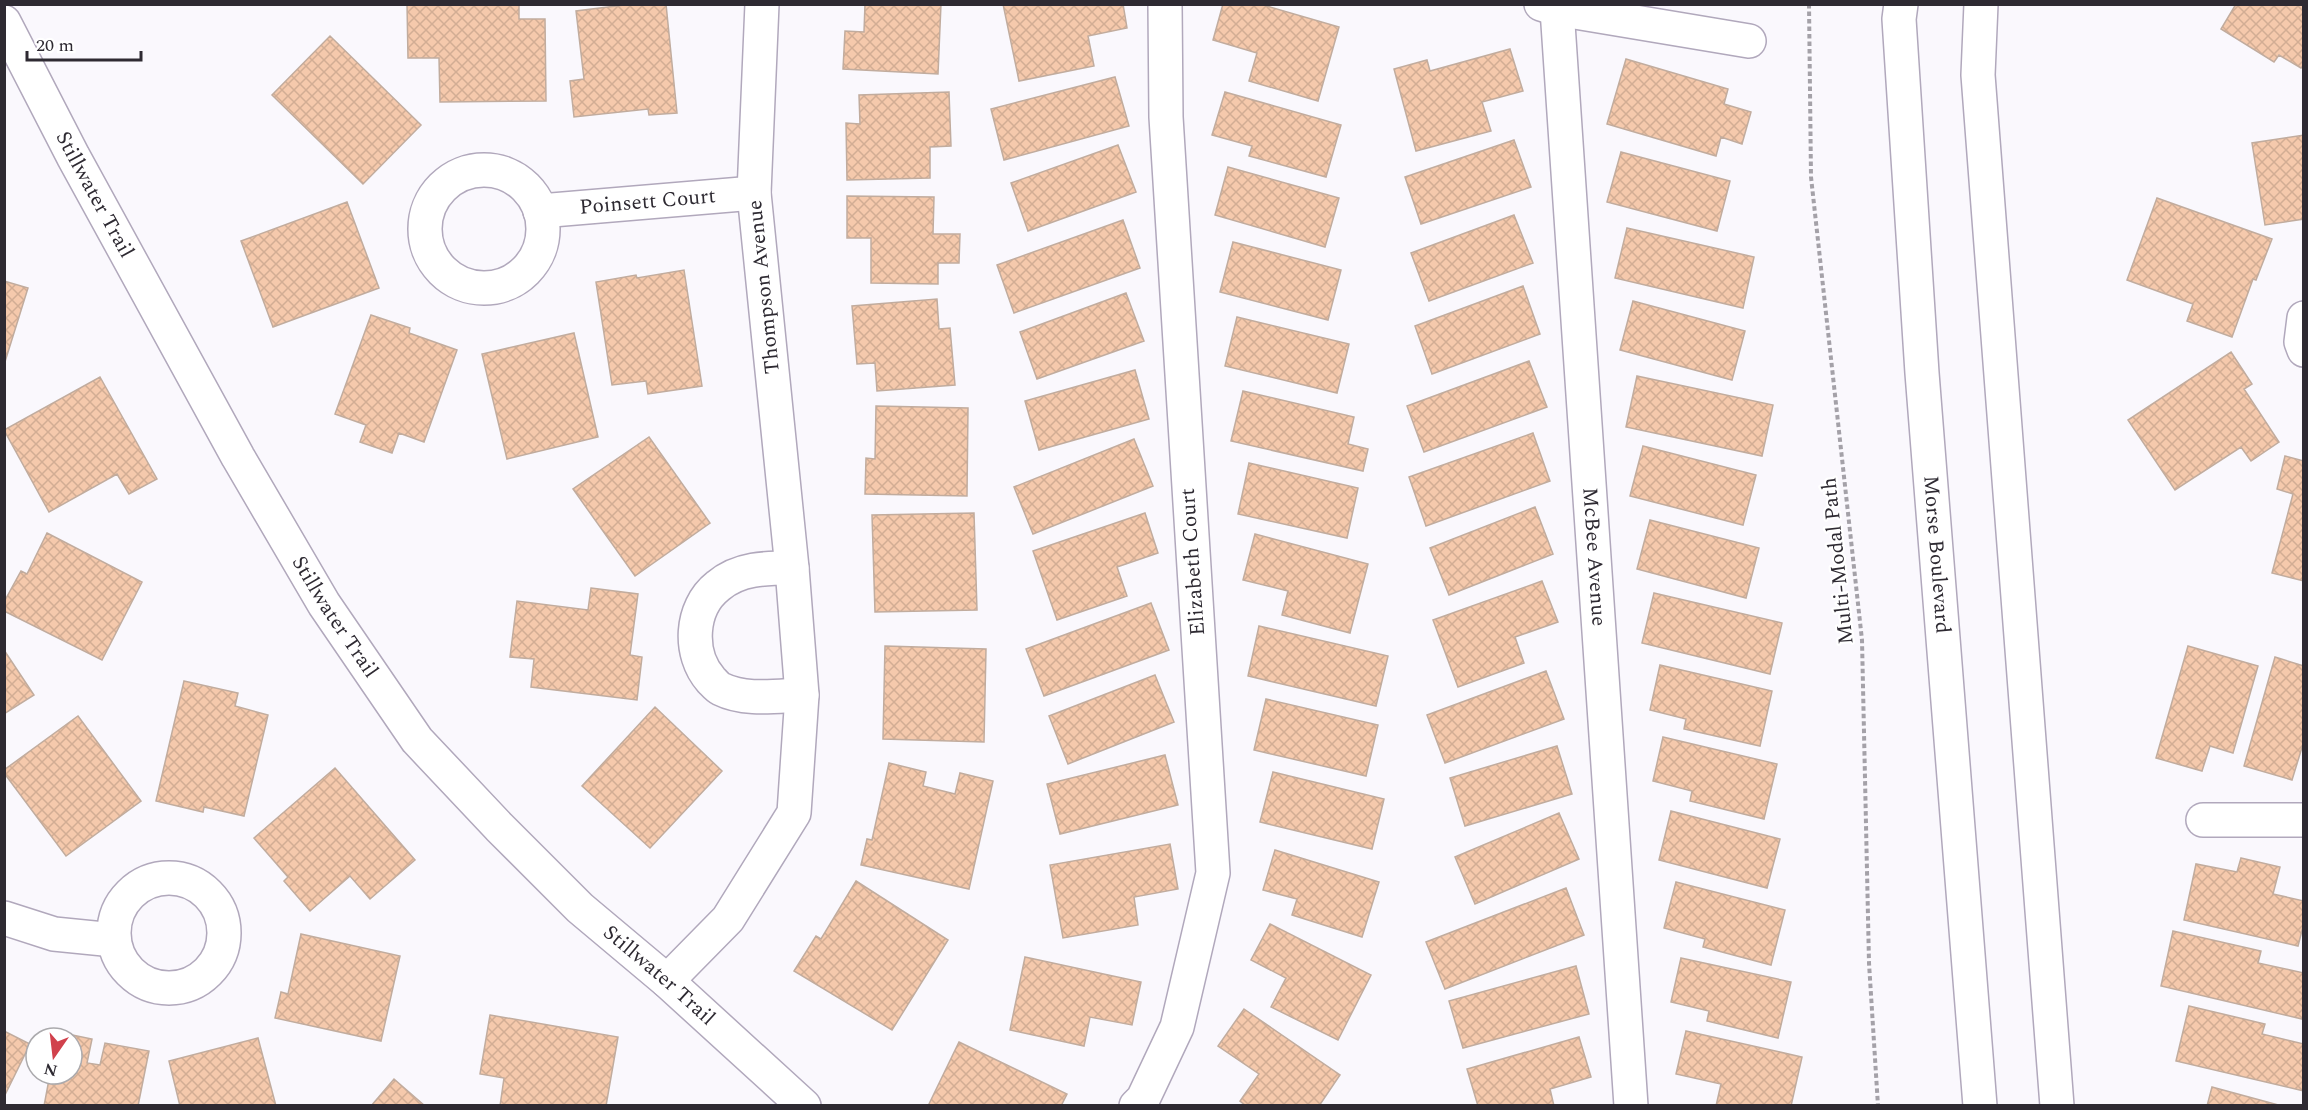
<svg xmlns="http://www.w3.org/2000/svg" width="2308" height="1110" font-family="Spectral,serif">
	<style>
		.building { fill: url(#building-cross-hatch); stroke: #c1ac9e; stroke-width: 1.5 }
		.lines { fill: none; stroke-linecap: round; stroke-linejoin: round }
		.minor-casing { stroke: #b1a8bc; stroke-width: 36 }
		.major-casing { stroke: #b1a8bc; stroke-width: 36 }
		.path { stroke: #a4a1a8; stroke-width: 4; stroke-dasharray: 4.5 3; stroke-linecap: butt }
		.minor { stroke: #fff; stroke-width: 33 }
		.major { stroke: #fff; stroke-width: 33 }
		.labels { text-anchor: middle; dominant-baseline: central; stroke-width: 4.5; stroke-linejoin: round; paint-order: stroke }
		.street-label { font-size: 21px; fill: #2e2a32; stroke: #fff }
	</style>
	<defs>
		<pattern id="building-cross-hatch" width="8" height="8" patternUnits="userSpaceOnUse" patternTransform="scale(1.5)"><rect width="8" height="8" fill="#f5c9ac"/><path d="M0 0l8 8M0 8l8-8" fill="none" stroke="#d2ad94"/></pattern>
	</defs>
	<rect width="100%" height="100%" fill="#faf8fd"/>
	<path class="building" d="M407 4H519V19H545L546 101 440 102 439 58H408Z
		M632 4H666L677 113 649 115 648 109 574 117 570 81 584 79 576 11Z
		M865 4H941L938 74 843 69 845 31 864 32Z
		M1003 4H1123L1127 28 1088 36 1094 66 1019 81Z
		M1223 4H1260L1339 27 1318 101 1249 81 1257 53 1213 40Z
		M2236 4H2304V65L2301 68 2279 55 2274 62 2221 29Z
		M330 36 421 125 363 184 272 95Z
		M1510 49 1523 91 1482 102 1491 131 1416 151 1394 69 1427 60 1430 71Z
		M1626 59 1728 89 1724 104 1751 112 1742 144 1721 137 1716 156 1607 124Z
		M1115 77 1129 126 1004 160 991 109Z
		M949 92 951 146 930 147V178L847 180 846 123 860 124 859 95Z
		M1225 92 1341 125 1326 177 1249 156 1252 146 1212 135Z
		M2304 135V219L2265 225 2252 143Z
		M1514 140 1531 187 1421 224 1405 177Z
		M1118 145 1136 192 1028 231 1011 183Z
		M1621 152 1730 181 1717 231 1607 202Z
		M1228 167 1339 198 1325 247 1215 215Z
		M847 196 934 197 933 234H960L959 263H938V284L871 283V238H847Z
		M2157 198 2272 239 2256 280 2253 279 2232 337 2187 321 2193 304 2127 280Z
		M347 202 379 288 273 327 241 241Z
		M1514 215 1533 263 1429 301 1411 253Z
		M1123 220 1140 268 1014 313 997 265Z
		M1627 228 1754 257 1743 308 1615 278Z
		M1233 242 1341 270 1328 320 1220 292Z
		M684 270 702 386 648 394 646 381 612 385 596 282 636 275 637 278Z
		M4 281 28 288 4 365Z
		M1523 286 1540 334 1432 374 1415 326Z
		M1126 293 1144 341 1037 379 1020 332Z
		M937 299 939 329 950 328 955 385 877 391 875 363 857 364 852 306Z
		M1633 301 1745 331 1732 380 1620 350Z
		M371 315 410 328 409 333 457 350 424 442 399 433 392 453 360 442 366 425 335 414Z
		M1237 317 1349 344 1337 393 1225 366Z
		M574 333 598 437 507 459 482 354Z
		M2231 352 2252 384 2244 389 2279 442 2251 461 2241 447 2175 490 2128 420Z
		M1529 361 1547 407 1424 452 1407 406Z
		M1135 370 1149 419 1039 450 1025 401Z
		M1637 376 1773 405 1762 456 1626 427Z
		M100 377 157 479 129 494 117 474 49 512 4 430Z
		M1243 391 1354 417 1348 444 1368 449 1363 471 1231 441Z
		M876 406 968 408 967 496 865 494 866 458 875 459Z
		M1533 433 1550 481 1426 526 1409 477Z
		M649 437 710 523 635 576 573 489Z
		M1134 439 1153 486 1033 534 1014 487Z
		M1643 446 1756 475 1743 525 1630 496Z
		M2285 456 2304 461V581L2272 573 2293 494 2277 489Z
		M1249 463 1358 488 1347 538 1238 514Z
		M1535 507 1553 554 1449 595 1430 548Z
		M974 513 977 610 875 612 872 515Z
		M1145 513 1158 553 1117 567 1127 596 1057 620 1033 551Z
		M1650 520 1759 548 1746 598 1637 569Z
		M47 533 142 582 102 660 4 611V602L21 571 27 574Z
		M1255 534 1368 564 1350 633 1282 615 1288 591 1243 580Z
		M1542 581 1558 622 1515 637 1524 663 1458 687 1433 620Z
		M591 588 638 594 630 655 642 657 637 700 531 687 534 659 510 657 517 601 588 610Z
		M1654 593 1782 623 1770 674 1642 643Z
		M1151 603 1169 650 1044 696 1026 649Z
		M1259 626 1388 656 1376 706 1248 676Z
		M885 646 986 649 984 742 883 739Z
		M2188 646 2258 666 2233 753 2210 746 2202 771 2156 758Z
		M4 650 34 695 4 714Z
		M2275 657 2304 666V741L2292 780 2244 766Z
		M1660 665 1772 691 1760 746 1684 729 1686 719 1650 710Z
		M1546 671 1564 719 1445 763 1427 715Z
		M1155 675 1174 722 1068 764 1049 716Z
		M184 681 238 693 235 706 268 715 244 816 204 807 203 812 156 801Z
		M1266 699 1378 725 1366 776 1254 750Z
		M655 707 722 771 650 848 582 786Z
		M78 716 141 801 66 856 4 773V770Z
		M1663 737 1777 764 1764 819 1690 801 1692 791 1653 781Z
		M1557 746 1572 794 1465 826 1450 778Z
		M1165 755 1178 805 1060 834 1047 784Z
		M889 763 926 772 923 786 955 794 960 773 993 781 969 889 861 865 867 839 872 840Z
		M335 768 415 860 370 899 350 876 310 911 284 881 288 877 254 838Z
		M1273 772 1384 799 1372 849 1260 822Z
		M1671 811 1780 839 1767 888 1659 860Z
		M1559 813 1579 859 1475 904 1455 857Z
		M1170 844 1178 889 1134 897 1138 925 1063 938 1050 865Z
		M1275 850 1379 882 1362 937 1292 915 1297 899 1263 890Z
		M2241 858 2280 867 2273 894 2304 901V923L2298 946 2184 920 2196 864 2237 872Z
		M856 881 948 940 892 1030 794 971 816 936 821 939Z
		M1676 882 1785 910 1771 965 1703 947 1705 939 1664 928Z
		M1566 888 1584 935 1445 989 1426 942Z
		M1270 924 1371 975 1338 1040 1271 1007 1286 978 1251 960Z
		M2173 931 2261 951 2258 963 2304 973V1010L2302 1019 2161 986Z
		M301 934 400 956 381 1041 275 1018 281 992 288 994Z
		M1025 957 1141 982 1132 1025 1090 1017 1084 1046 1010 1030Z
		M1681 958 1791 982 1778 1038 1707 1021 1709 1011 1671 1002Z
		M1576 966 1589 1014 1463 1048 1449 1001Z
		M2189 1006 2265 1024 2262 1034 2304 1044V1091L2176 1061Z
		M1244 1009 1340 1075 1319 1106H1246L1240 1101 1259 1074 1218 1046Z
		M490 1015 618 1037 606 1106H500L504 1078 480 1074Z
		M4 1031 30 1044 4 1097Z
		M1686 1031 1802 1057 1791 1106H1716L1721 1084 1676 1074Z
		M58 1032 92 1039 87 1063 100 1065 105 1043 149 1051 138 1106H44L50 1074H72V1038H57Z
		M1579 1037 1591 1077 1550 1089 1554 1106H1478L1467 1069Z
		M258 1038 276 1106H180L169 1061Z
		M959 1042 1067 1094 1061 1106H932L929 1104Z
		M394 1079 425 1106H371Z
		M2212 1087 2282 1106H2207Z"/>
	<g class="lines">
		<defs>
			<g id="minor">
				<path d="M1541 4 1557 9 1749 41"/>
				<path id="s1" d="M1557 9 1631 1106"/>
				<path id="s2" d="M4 22 73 156 238 457 324 604 417 740 499 827 580 908 667 981 804 1106"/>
				<circle cx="484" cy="229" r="59"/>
				<path id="s3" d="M540 211 754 193"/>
				<path d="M2304 318 2301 342 2304 350"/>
				<path d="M792 568C766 568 739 568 718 586 690 608 688 654 711 680 714 683 717 687 721 689 745 701 776 696 802 695"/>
				<path d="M2203 820H2304"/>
				<circle cx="169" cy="933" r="55"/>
				<path d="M4 918 54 934 114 940"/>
				<path d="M667 981 728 919 794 813 802 695 792 568 754 193 762 4"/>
				<path d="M1136 1106 1143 1099 1177 1027 1213 873 1166 117 1165 4"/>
			</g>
			<g id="major">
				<path id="s4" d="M1901 4 1899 19 1922 373 1980 1106"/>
				<path d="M1981 4 1978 75 2057 1106"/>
			</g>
		</defs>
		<use href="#minor" class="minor-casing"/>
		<use href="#major" class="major-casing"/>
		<path class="path" d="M1809 4 1811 177 1862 640 1869 963 1878 1106"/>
		<use href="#minor" class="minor"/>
		<use href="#major" class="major"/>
	</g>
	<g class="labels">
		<g class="street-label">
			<text stroke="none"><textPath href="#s2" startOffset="195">Stillwater Trail</textPath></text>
			<text stroke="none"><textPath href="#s3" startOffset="108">Poinsett Court</textPath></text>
			<text transform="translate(764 287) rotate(-96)">Thompson Avenue</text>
			<text stroke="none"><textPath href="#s4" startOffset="552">Morse Boulevard</textPath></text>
			<text stroke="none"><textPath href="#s1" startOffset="549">McBee Avenue</textPath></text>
			<text transform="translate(1838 561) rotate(-96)">Multi-Modal Path</text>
			<text transform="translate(1193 562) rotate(-94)">Elizabeth Court</text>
			<text stroke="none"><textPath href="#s2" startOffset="681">Stillwater Trail</textPath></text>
			<text stroke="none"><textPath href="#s2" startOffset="1167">Stillwater Trail</textPath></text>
		</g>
	</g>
	<rect width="2308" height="1110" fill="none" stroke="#2e2a32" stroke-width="12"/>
	<g transform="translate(54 1056) rotate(194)"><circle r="28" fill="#ffffff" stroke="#abaaad" stroke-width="1.5"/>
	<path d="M0-4.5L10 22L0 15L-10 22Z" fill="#d1414c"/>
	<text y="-9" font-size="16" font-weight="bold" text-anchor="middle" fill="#2e2a32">N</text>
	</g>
	<path d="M27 51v9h114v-9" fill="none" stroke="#2e2a32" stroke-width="3"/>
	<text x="36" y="51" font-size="18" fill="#2e2a32" stroke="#ffffff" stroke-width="4.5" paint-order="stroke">20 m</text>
</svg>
